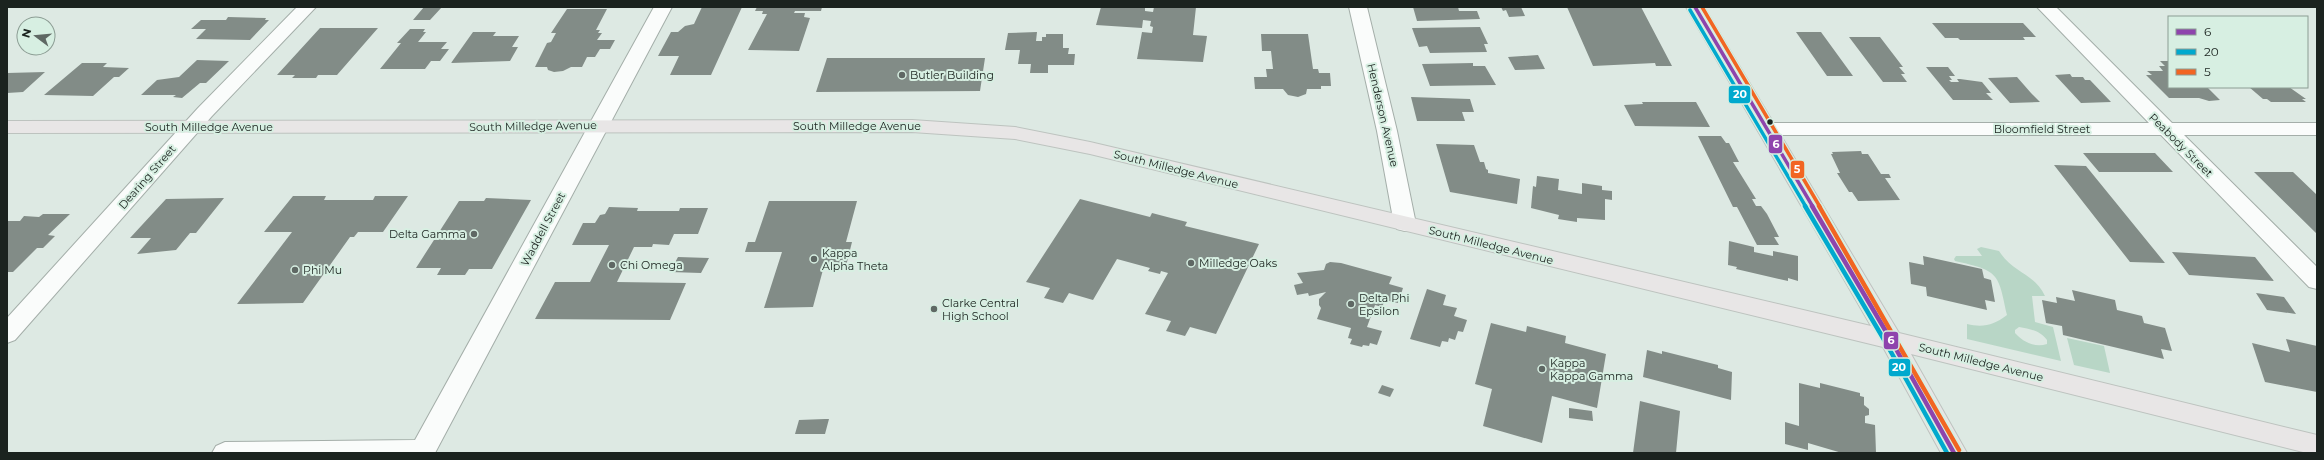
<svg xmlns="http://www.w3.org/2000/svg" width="2324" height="460" font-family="Montserrat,sans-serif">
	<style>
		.green { fill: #b8d6c6; fill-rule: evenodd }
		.building { fill: #828c87 }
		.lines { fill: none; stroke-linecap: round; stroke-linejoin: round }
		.minor-casing { stroke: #a4aea9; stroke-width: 2 }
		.major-casing { stroke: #bdc3bf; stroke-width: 2 }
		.minor { fill: #fafcfb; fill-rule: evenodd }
		.major { fill: #e8e6e6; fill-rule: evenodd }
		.bus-1-far1-casing { stroke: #d7efe2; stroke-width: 6 }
		.bus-1-casing { stroke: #d7efe2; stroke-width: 8 }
		.bus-2-far1-casing { stroke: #d7efe2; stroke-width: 6 }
		.bus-2-casing { stroke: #d7efe2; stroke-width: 8 }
		.bus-3-far1-casing { stroke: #d7efe2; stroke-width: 6 }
		.bus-3-casing { stroke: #d7efe2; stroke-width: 8 }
		.bus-1-far1 { stroke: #8e44ad; stroke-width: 3.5 }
		.bus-1 { stroke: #8e44ad; stroke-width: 4.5 }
		.bus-2-far1 { stroke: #00a9ce; stroke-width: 3.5 }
		.bus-2 { stroke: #00a9ce; stroke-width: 4.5 }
		.bus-3-far1 { stroke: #f26522; stroke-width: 3.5 }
		.bus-3 { stroke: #f26522; stroke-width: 4.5 }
		.poi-dot { fill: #5f6864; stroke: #d7efe2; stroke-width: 1.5 }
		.bus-dot { fill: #1b231f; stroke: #d7efe2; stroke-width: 1.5 }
		.labels { text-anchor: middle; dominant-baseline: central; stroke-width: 4; stroke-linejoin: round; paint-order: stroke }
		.poi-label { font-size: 11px; fill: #1b231f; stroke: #d7efe2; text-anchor: start }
		.street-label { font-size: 11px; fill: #1b231f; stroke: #d7efe2 }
		.line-badge { stroke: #d7efe2; stroke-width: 1.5 }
		.badge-label { font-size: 11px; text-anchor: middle; font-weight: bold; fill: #fff }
	</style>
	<rect width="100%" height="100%" fill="#dde9e3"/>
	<path class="green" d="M1981 247 1999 251C2013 273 2034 273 2045 296H2032L2035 322 2053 327 2061 361 1967 339V324C1983 328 1994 325 2007 315 1998 272 1999 271 1955 261L1954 259 1956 256H1982L1977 249ZM2019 327C2031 329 2040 331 2047 340V344C2035 348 2023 342 2015 333V330Z
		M2067 338 2104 346 2110 373 2074 365Z"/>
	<path class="building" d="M424 7H442L430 20H413Z
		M702 7H742L711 75H670L679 56H658L671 32H678L685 26 694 24Z
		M757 7H822L821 11H795L794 13H805L804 17 810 18 799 51 748 50 767 14H762L763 11H755Z
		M1101 7 1145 8V11L1153 12 1154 7H1196L1193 35 1207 36 1203 62 1137 59 1142 32 1152 33 1153 27 1150 26 1151 21 1143 20 1142 28 1096 25Z
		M1413 7H1458L1459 11H1477L1480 19 1417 21Z
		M1501 7H1521L1525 16 1509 17 1506 10 1503 11Z
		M1567 7H1641L1672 66H1656L1655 63 1593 66Z
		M567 9H607L596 30H600L598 33H602L597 40H615L610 49H600L595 57H587L582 67H571L563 71 554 72 548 70 547 67H535L547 43 551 42 556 33H551Z
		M228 17 266 18 265 20H269L250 40 196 39 206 29H191L201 20H226Z
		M1932 23H2023L2036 37H2023L2025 40H1960L1958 38H1945Z
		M1480 27 1488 44H1484L1487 52 1430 53 1427 46 1419 47 1412 28Z
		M320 28H378L337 75H318L316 78H292L295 75H277Z
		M410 29H425L423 32H426L418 42H447L441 49H449L440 61H431L425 69H380L401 43H397Z
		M473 32H496L493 36H519L512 47H518L510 61 451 63Z
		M1037 32 1036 41H1042V37H1046V34H1063V48H1069L1068 54H1075L1074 65H1048V73H1030L1031 64H1018L1020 50H1005L1008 33Z
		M1796 32H1821L1853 76H1827Z
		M1261 34H1308L1313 69H1318L1319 73H1330L1331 86H1321V89H1307L1306 94 1298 97 1288 95 1283 89H1255L1254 77H1267L1266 69H1273L1271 51H1262Z
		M1849 37H1880L1903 67H1899L1905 74H1901L1907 82H1883Z
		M1538 55 1545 69 1515 70 1508 57Z
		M827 58H985L980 91 816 92Z
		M197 60 229 61 206 83H200L182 98 173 97 176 95H141L157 80 179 77Z
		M2160 61H2169V87H2207L2220 100 2209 101 2199 98H2169L2146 75H2152L2147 71H2163L2159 66H2165Z
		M82 63H107L103 67 129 68 119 77H114L93 96 44 95Z
		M1473 63V66H1485L1496 85 1430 86 1422 64Z
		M1926 67H1948L1955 76H1949L1952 80H1949L1951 82H1959L1957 79H1960L1982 82 1991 93H1986L1993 100H1953Z
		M45 72 23 92 7 93V73Z
		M2070 74 2072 77H2083L2085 80H2090L2111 102 2081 103 2055 75Z
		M2017 77 2031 93 2040 102 2010 103 1988 78Z
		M2249 87H2289L2306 99H2302L2306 102H2271L2267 99H2263Z
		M1411 97 1470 99 1474 112H1462L1465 121H1417Z
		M1642 102H1696L1710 127 1635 126 1624 105 1643 104Z
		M1698 136H1721L1726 143H1729L1739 162H1733L1756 199H1752L1756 206H1761L1767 214 1779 237H1774L1779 245H1757L1737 207H1733Z
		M1436 144 1474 145 1480 162H1484L1486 169 1488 170V173L1520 179 1517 204 1450 192Z
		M1861 151 1862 154H1868L1881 174H1889L1891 178H1885L1900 200 1858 201 1852 192H1849L1837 173H1840L1831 154H1833L1832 152Z
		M2083 153H2155L2173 172H2099Z
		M2054 165 2086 166 2165 263 2130 262Z
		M2254 172H2293L2317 195V234Z
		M1537 176 1559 179 1558 190 1582 194V183L1602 186V190L1612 191V200L1605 199V220L1577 218V222L1558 219 1559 215 1531 208 1533 186 1536 187Z
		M293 196H326L324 200H373L375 196H408L383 232H358L354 237H350L303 303 237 304 292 232H264Z
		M224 198 196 233H190L176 250 137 254 151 238H130L166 199Z
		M486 198 531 200 492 269H469L465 275H437L441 268H416L459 201H484Z
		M1080 199 1150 217 1152 213 1171 218 1187 222 1185 226 1259 244 1216 334 1190 327 1185 336 1166 331 1171 321 1145 314 1168 273 1161 271 1160 274 1148 271 1150 268 1117 259 1093 300 1069 293 1063 303 1044 298 1050 288 1026 282Z
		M769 201H857L846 242H852L846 266H824L813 307 764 308 782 252H745L748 242H755Z
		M609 207 638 208 637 211H679L680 208H708L698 234H674L669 245 653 244 652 247H634L617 282 686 283 670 320 535 319 555 282H590L609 245H572L583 223H595L600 215 605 214Z
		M43 214H70L48 235 55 236 43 248H37L13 272H7V221H20L24 216 39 217Z
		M1729 241 1754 247V252L1773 256V251L1798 256V281L1788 278V281L1736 269 1737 267 1728 265Z
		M2172 252 2255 257 2274 281 2189 275Z
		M1923 256 1982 269 1984 278 1991 280 1995 302 1985 300 1987 310 1927 296 1926 287 1911 284 1909 262 1924 265Z
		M678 257 709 258 701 273 670 272Z
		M1330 262 1341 263 1392 277 1389 284 1403 288 1398 303 1385 300 1382 307 1375 305 1367 327 1382 331 1377 345 1370 343 1369 346 1363 345 1362 347 1350 344 1352 339 1348 338 1351 328 1317 319 1321 308 1319 305V299L1326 292 1309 296 1308 293 1297 295 1294 285 1303 283 1297 273 1324 270 1326 264Z
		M1427 289 1446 295 1443 305 1457 308 1454 316 1467 320 1463 332 1458 331 1455 340 1449 338 1448 342 1442 341 1440 347 1410 339Z
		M2072 290 2115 300 2117 310 2142 316 2144 323 2165 328 2172 351 2161 349 2164 359 2063 335 2062 326 2046 323 2042 300 2057 303 2056 297 2075 301Z
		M2256 293 2284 297 2296 314 2267 310Z
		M1491 323 1526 332 1527 326 1566 336 1565 343 1606 354 1597 408 1552 396 1542 443 1483 426 1492 389 1475 384Z
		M2286 339 2317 346V392L2265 382 2252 343 2290 352Z
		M1647 350 1662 354V351L1718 365V368L1732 372 1731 400 1643 377Z
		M1799 383 1820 388V383L1860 393V396L1864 397V405L1869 409V415L1865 416V423L1875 425 1876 453H1842L1808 443V450L1785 444V422L1799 426Z
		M1382 385 1394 389 1390 397 1378 393Z
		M1640 401 1680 411 1676 453H1633Z
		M1569 408 1592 411 1593 421 1569 418Z
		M825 419H829L825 434H795L799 420Z"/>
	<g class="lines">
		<defs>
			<path id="minor" d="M297 7H316L212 116 15 340 7 343V318L198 108Z
				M654 7H672L435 453H212L216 446 225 442 415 440Z
				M1349 7H1367L1397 131 1416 224 1413 229 1405 231 1397 229 1394 224 1377 131Z
				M2037 7H2056L2172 123H2317V135H2184L2317 267V289L2309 287 2161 135H1767L1760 133 1757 129 1760 125 1767 123H2149Z"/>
			<path id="major" d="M1686 7H1704L1899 333 2317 435V453H2307L1911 354 1967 453H1941L1883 347 1090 154 1015 139 912 132 7 133V121L912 120 1015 127 1090 142 1871 326Z"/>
		</defs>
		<use href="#minor" class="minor-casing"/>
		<use href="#major" class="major-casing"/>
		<use href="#minor" class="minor"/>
		<use href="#major" class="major"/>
		<defs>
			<path id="bus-1-far1" d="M1695 7 1813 207"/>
			<path id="bus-1" d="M1812 206 1891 340 1954 453"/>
			<path id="bus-2-far1" d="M1690 10 1806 207"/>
			<path id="bus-2" d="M1805 206 1886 343 1947 453"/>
			<path id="bus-3-far1" d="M1702 7 1820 207"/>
			<path id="bus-3" d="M1819 206 1959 450"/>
		</defs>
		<use href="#bus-1-far1" class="bus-1-far1-casing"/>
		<use href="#bus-1" class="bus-1-casing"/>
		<use href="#bus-2-far1" class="bus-2-far1-casing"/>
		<use href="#bus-2" class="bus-2-casing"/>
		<use href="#bus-3-far1" class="bus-3-far1-casing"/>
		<use href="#bus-3" class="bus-3-casing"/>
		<use href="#bus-1-far1" class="bus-1-far1"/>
		<use href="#bus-1" class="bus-1"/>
		<use href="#bus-2-far1" class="bus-2-far1"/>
		<use href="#bus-2" class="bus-2"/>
		<use href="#bus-3-far1" class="bus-3-far1"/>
		<use href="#bus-3" class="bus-3"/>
	</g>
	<g class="poi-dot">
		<circle cx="902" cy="75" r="4"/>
		<circle cx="474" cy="234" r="4"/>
		<circle cx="814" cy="259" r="4"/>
		<circle cx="1191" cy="263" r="4"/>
		<circle cx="612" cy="265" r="4"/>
		<circle cx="295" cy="270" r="4"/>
		<circle cx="1351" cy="304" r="4"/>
		<circle cx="934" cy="309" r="4"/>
		<circle cx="1542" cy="369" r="4"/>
	</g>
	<circle class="bus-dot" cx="1770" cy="122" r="3.5"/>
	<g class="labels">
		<g class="poi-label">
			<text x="910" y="75">Butler Building</text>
			<text x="466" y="234" text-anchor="end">Delta Gamma</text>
			<text x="822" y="253">Kappa<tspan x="822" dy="13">Alpha Theta</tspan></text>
			<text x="1199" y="263">Milledge Oaks</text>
			<text x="620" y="265">Chi Omega</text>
			<text x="303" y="270">Phi Mu</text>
			<text x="1359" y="298">Delta Phi<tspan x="1359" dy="13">Epsilon</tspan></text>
			<text x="942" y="303">Clarke Central<tspan x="942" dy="13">High School</tspan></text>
			<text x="1550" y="363">Kappa<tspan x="1550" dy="13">Kappa Gamma</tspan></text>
		</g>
		<g class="street-label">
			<text transform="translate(1383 115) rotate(77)">Henderson Avenue</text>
			<text transform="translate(533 126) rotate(-1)">South Milledge Avenue</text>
			<text x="857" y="126">South Milledge Avenue</text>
			<text x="209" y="127">South Milledge Avenue</text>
			<text x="2042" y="129">Bloomfield Street</text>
			<text transform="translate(2181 145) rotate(45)">Peabody Street</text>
			<text transform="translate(1176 169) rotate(14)">South Milledge Avenue</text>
			<text transform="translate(147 177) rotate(-49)">Dearing Street</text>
			<text transform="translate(543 229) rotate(-62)">Waddell Street</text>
			<text transform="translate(1491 245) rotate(14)">South Milledge Avenue</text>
			<text transform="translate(1981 362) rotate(14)">South Milledge Avenue</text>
		</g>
	</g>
	<g class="line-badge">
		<rect x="1728" y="85" width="23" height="19" rx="4" fill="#00a9ce"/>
		<rect x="1768" y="134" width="15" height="20" rx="4" fill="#8e44ad"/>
		<rect x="1790" y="160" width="15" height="19" rx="4" fill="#f26522"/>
		<rect x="1883" y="331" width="16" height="19" rx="4" fill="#8e44ad"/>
		<rect x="1888" y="358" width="23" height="19" rx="4" fill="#00a9ce"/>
	</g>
	<g class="badge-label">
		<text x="1740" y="98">20</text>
		<text x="1776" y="148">6</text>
		<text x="1797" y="173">5</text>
		<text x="1891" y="344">6</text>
		<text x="1899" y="371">20</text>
	</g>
	<rect width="2324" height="460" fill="none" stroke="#1b231f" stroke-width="16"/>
	<rect x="2168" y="16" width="140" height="72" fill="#d7efe2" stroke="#8c9d94"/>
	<rect x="2176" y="29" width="20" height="6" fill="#8e44ad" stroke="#8c9d94"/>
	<text x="2204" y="36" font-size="12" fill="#1b231f">6</text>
	<rect x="2176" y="49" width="20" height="6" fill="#00a9ce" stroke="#8c9d94"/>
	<text x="2204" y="56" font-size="12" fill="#1b231f">20</text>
	<rect x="2176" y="69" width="20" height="6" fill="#f26522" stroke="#8c9d94"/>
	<text x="2204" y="76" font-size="12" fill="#1b231f">5</text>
	<g transform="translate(36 36) rotate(286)"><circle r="19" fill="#d7efe2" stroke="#8c9d94"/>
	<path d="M0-3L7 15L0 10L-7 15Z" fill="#5f6864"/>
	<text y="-6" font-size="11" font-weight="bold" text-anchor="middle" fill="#1b231f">N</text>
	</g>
</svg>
